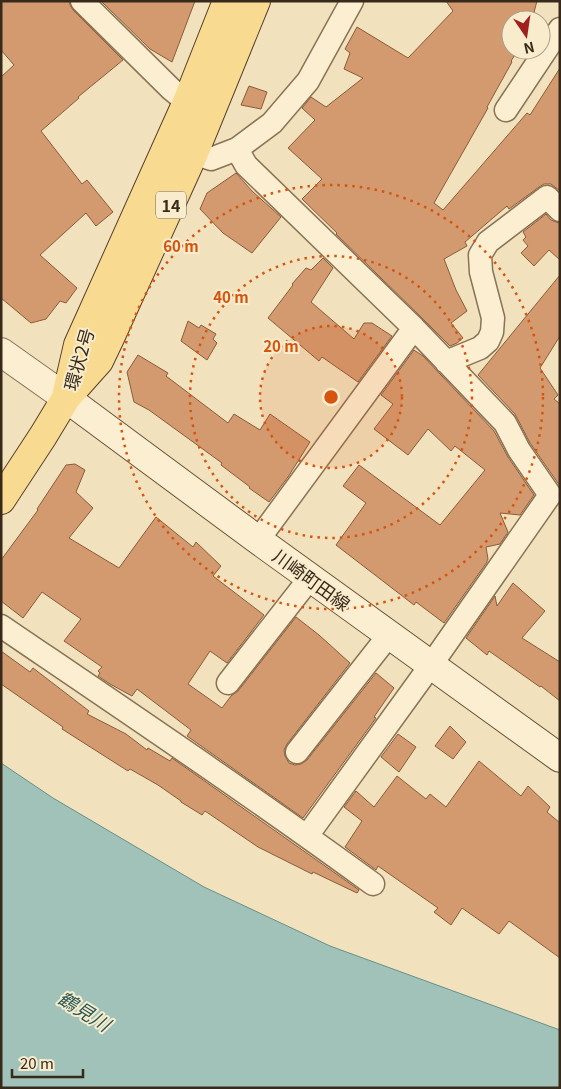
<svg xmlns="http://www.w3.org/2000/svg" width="561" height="1089" font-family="Georgia,'Noto Sans JP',serif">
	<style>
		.water { fill: #a1c2b9; stroke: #689087 }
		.building { fill: #d39a70; stroke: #8c5b39 }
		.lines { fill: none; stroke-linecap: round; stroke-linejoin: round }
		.minor-casing { stroke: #8a7255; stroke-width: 25 }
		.tertiary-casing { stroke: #8a7255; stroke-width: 30 }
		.secondary-casing { stroke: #6c5338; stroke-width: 30 }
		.primary-casing { stroke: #57402a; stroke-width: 30 }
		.minor { stroke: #fcefd1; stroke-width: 22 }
		.tertiary { stroke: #fcefd1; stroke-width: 28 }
		.secondary { stroke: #fcefd1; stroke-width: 28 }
		.primary { stroke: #f9da91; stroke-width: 28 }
		.ring { fill: none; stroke: #d6540e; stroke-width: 2.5; stroke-dasharray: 2.5 5 }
		.labels { text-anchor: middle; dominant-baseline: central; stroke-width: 4; stroke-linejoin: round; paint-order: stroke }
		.shield { fill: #f8eccd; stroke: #726450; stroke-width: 1 }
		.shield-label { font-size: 16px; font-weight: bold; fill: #382a1b }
		.street-label { font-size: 18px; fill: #382a1b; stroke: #f8eccd }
		.water-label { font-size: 19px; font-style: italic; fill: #295a57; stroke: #f8eccd }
		.centre { fill: #d6540e; stroke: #f8eccd; stroke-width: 2.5 }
		.ring-label { font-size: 15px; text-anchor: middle; font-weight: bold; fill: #d6540e; stroke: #f8eccd; stroke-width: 4; stroke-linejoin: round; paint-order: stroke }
	</style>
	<rect width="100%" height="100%" fill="#f1e2bd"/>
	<path class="water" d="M1 763 53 798 204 887 330 946 560 1030V1088H1Z"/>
	<path class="building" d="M1 1H69L70 5 73 10 123 60 78 97 79 98 41 131 82 184 87 180 113 212 96 226 86 213 40 255 77 288 66 303 60 301 46 319 31 323 1 298V77L14 65 1 50Z
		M101 1H195L172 62 150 49Z
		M446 1H537L532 20H511V50H518L511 61 512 62 487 107 488 108 434 203 443 210 527 113 530 115 560 68V191L551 184H544L539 187 509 209 507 206 465 242 467 246 444 259 456 290 467 311 451 323 463 338 457 343 450 346 423 319 336 234 337 233 302 199 322 179 288 148 315 120 302 108 311 97 326 107 363 78 344 69 350 53 345 49 357 27 408 58 453 11Z
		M249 86 267 92 261 109 241 105Z
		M236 173 252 191 281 217 252 253 223 233 200 209 207 193Z
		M546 214 551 220 556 222 560 223V260L549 250 534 266 521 253 528 246 523 240 526 237 523 232Z
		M323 258 333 268 311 302 354 339 364 323H372L392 336 358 382 322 357 319 361 268 318 293 285 292 284 306 268 311 270Z
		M560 275V336L540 368 558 395 554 399 560 404V486L530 443 515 414 478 375Z
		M188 321 199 328 201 325 216 334 213 339 217 343 207 360 181 341Z
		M414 350 423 356 494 431 508 457 534 495 520 515 500 513 508 532 500 544 486 547 488 559 487 561V562L444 623 416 602 414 605 336 545 366 503 343 486 359 465 440 525 485 470 455 446 451 451 428 429 408 455 374 429 393 404 381 395Z
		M138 355 168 373 166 376 228 423 234 414 260 430 270 414 310 442 288 477 269 502 249 488 250 487 221 465 222 463 149 410 134 402 127 372Z
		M75 464 85 470 76 492 93 508 69 538 119 568 156 517 193 547 196 542 221 566 213 576 264 615 227 663 210 651 188 684 222 708 231 696 238 691 296 617 319 635 350 663 287 744 284 750 285 756 289 763 295 765 301 764 307 760 376 673 394 688 374 717 376 718 303 818 187 736 191 730 137 689 132 696 110 684 98 676 100 673 98 671 102 667 64 641 81 619 42 592 23 618 1 601V560L38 510 37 509 66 465Z
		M513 583 545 611 522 638 560 662V701L541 686 540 687 489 651 487 655 466 638 495 596 497 606Z
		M1 651 30 672 33 668 89 711 87 714 126 734 147 750 148 748 170 761 172 758 359 890 357 893 313 872 312 874 258 847 205 811 202 815 181 802V801L158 785 130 769 128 771 62 729 63 727 1 684Z
		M450 726 466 742 453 759 435 746Z
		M398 734 416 747 399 772 381 757Z
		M479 761 521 796 528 786 550 807 547 812 560 823V958L509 921 499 934 462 908 451 925 434 912 438 908 378 866 376 870 345 847 362 821 344 807 356 791 374 807 397 776 426 799 430 794 446 807Z"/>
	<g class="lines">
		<defs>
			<path id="minor" d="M82 1 171 89 187 102
				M506 110 560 29
				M237 149 246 165 414 328 505 423 519 450 550 495 431 665 307 836
				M194 153 211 159 237 149 272 123 308 81 352 1
				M446 362 480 348 488 341 492 332 493 318 481 272 480 255 488 242 547 197 560 210
				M258 540 414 328
				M1 626C126 711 251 795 373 884
				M228 683 310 578
				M297 752 389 635"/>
			<path id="tertiary" d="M1 352 66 398"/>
			<path id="secondary" d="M66 398 258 540 560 758"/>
			<path id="primary" d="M66 397 78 345 187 102 227 1
				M1 500 43 436 66 398 99 361 110 338 194 153 256 1"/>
		</defs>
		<use href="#minor" class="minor-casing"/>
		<use href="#tertiary" class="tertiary-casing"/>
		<use href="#secondary" class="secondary-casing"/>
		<use href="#primary" class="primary-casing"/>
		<use href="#minor" class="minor"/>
		<use href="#tertiary" class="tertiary"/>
		<use href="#secondary" class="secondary"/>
		<use href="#primary" class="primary"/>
	</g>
	<circle cx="331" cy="397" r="71" fill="#d6540e" fill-opacity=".12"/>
	<g class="ring">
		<circle cx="331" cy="397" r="71"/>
		<circle cx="331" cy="397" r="141"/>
		<circle cx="331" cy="397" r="212"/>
	</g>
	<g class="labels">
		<rect class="shield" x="156" y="191.5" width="30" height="27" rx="4"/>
		<g class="shield-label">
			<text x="171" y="205">14</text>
		</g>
		<g class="street-label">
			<text transform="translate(78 359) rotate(-74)">環状2号</text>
			<text transform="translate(312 579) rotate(36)">川崎町田線</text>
		</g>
		<g class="water-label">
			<text transform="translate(85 1010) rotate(32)">鶴見川</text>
		</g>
	</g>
	<circle cx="331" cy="397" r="8" class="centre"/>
	<g class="ring-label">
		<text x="181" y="252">60 m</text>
		<text x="231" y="303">40 m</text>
		<text x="281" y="352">20 m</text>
	</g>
	<rect width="561" height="1089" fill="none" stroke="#382a1b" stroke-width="5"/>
	<g transform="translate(526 35) rotate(167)"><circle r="24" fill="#f8eccd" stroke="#ab9e86"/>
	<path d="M0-4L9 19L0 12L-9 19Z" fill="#9e2120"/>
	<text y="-8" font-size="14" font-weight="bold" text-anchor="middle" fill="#382a1b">N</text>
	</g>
	<path d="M12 1069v8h71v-8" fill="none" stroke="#382a1b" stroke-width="2.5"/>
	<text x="20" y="1069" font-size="15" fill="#382a1b" stroke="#f8eccd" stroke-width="4" paint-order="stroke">20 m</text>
</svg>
